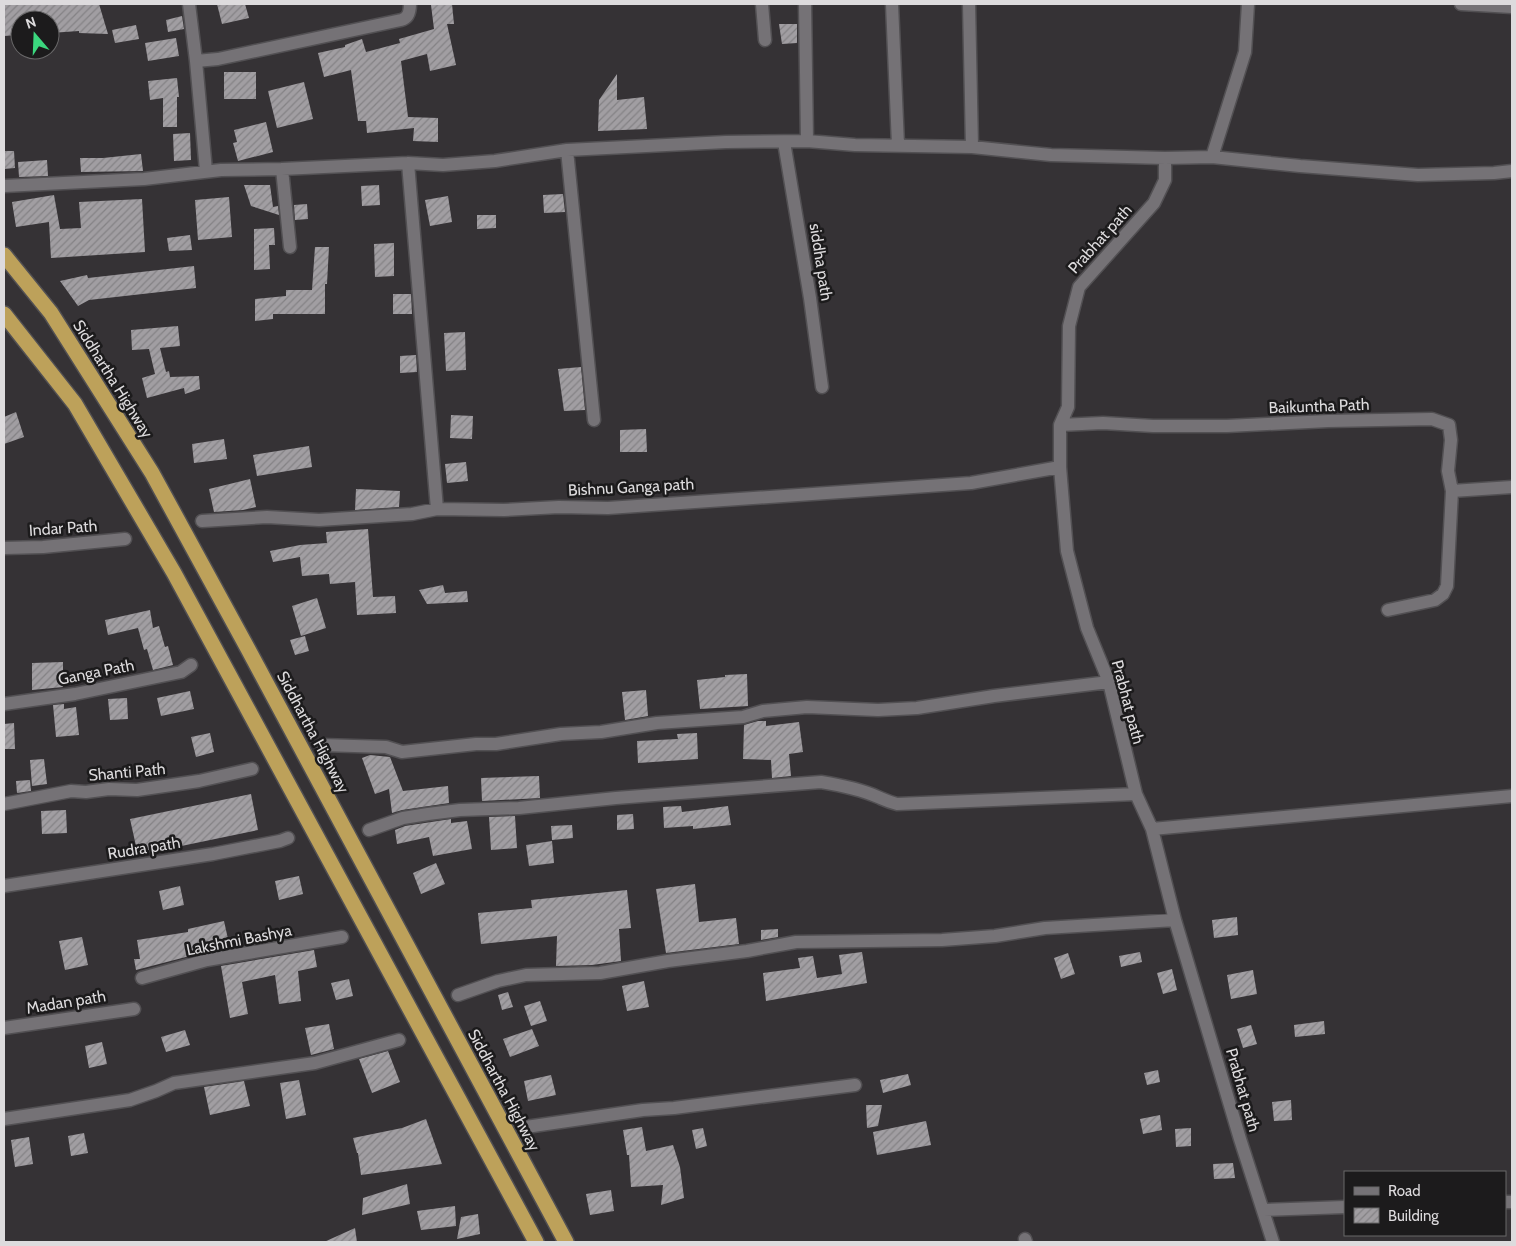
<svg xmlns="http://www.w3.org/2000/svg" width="1516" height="1246" font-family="Cabin,sans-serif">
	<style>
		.building { fill: url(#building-hatch) }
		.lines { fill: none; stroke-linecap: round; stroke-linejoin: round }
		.minor-casing { stroke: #525053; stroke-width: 15 }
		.highway-casing { stroke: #525053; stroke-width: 18 }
		.minor { stroke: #757276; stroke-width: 12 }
		.highway { stroke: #bda15a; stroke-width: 15 }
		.labels { text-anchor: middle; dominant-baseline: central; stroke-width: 5; stroke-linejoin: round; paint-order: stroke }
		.street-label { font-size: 16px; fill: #dddbdd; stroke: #1c1b1c }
	</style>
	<defs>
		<pattern id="building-hatch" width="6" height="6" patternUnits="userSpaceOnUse" patternTransform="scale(1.25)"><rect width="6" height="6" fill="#a19ea2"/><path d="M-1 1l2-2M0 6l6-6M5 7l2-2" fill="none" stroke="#848285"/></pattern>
	</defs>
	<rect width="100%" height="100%" fill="#353235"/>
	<path class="building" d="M4 4H99L108 34 79 33V31L50 33V20H20V35L4 36Z
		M217 4H245L249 18 222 24Z
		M452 4 454 24H447L456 65 430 71 427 54 401 61 408 117 438 118V142L413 141 414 128 367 133 366 121H358L351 70 324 77 318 53 345 47V45L362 39 366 52 400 43 399 39 434 29 431 5Z
		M182 16 184 29 168 32 166 20Z
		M779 24H797V43L782 44Z
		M136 25 139 39 115 43 112 30Z
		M176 38 179 56 148 61 145 43Z
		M224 72H256V99H224Z
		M617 74V100L644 97 647 129 598 131 599 100Z
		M177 78 179 97H177V127H163V98L150 100 148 81Z
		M304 82 313 119 277 128 268 91Z
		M266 122 273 152 238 161 233 143 237 142 234 130Z
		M190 133 191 160 174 161 173 134Z
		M4 151H14L15 168 4 169Z
		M141 154 143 171 81 172 80 158H103Z
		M47 160 48 176 19 177 18 162Z
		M244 185H270L273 207 278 206 279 215 251 206Z
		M379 185 380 205 362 206 361 186Z
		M563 194 565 212 544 213 543 195Z
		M54 195 60 229 81 228 79 202 142 199 145 252 51 258 49 222 16 227 12 202Z
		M448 196 452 222 430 226 425 200Z
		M229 197 232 237 198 240 195 200Z
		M307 204 308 219 295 220 294 205Z
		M477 215H496V228L477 229Z
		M274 228 275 245H269L270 269 254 270V229Z
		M190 235 192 250 169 251 167 238Z
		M394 243V276L375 277 374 244Z
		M315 247H329L327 284H325V314H273V319L255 321V299L286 296V290H312Z
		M194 266 196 288 89 300 78 306 60 281 87 275 88 278Z
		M393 294H411L412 314H393Z
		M178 326 180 346 160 348 166 372 169 371 170 377 199 376 200 389 185 394 184 388 147 398 142 378 155 374 149 349 132 350 131 330Z
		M465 332 466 370 446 371 444 333Z
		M416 355 417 372 400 373V356Z
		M581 367 585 410 564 411 558 369Z
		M16 412 24 437 4 444V417Z
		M451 415 473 416 472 439 450 438Z
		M646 429 647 452H620V430Z
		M224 439 227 459 194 463 192 444Z
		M309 446 312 467 257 476 253 455Z
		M466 462 468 481 447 483 445 464Z
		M250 479 256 507 243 510 214 512 209 489Z
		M356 489 400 491 399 507 355 510Z
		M368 529 373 597 395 596 396 613 357 615 355 582 330 584 329 574 302 576 300 557 273 562 270 551 300 545 327 543 326 532Z
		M443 585 445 593 467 591 468 602 427 604 419 590Z
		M317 598 326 628 301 636 292 606Z
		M150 610 153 628 159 626 165 647 168 646 173 665 153 670 147 649 144 650 138 628 108 635 105 620Z
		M305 636 309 651 295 655 290 640Z
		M63 662V687L32 690V663Z
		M747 674 748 706 700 709 697 680 725 677V675Z
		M646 690 648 716 625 720 622 692Z
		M190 691 194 709 161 716 157 698Z
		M127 698 128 719 110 720 108 699Z
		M64 704V709L76 707 79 735 56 737 53 705Z
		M758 721H766V726L799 722 803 752 789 754 791 776 772 778 771 760 743 759 744 725Z
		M14 723 15 749H4V724Z
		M210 733 214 752 196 757 191 737Z
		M697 733 698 759 638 763 637 741 678 739 677 734Z
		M370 755 390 757 403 791 448 786 449 803 402 810 392 813 389 789 375 794 362 758Z
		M44 759 47 784 32 786 30 760Z
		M539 776 540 798 482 801 481 778Z
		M30 780 31 791 17 793 16 781Z
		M251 794 258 830 138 855 130 819Z
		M681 806 682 812 728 806 731 825 693 829V826L664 828 663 807Z
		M66 810 67 833 42 834 41 811Z
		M633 814 634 829 617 830V815Z
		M515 816 517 848 491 850 489 817Z
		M451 819V823L467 821 472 849 433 856 429 837 397 844 395 830 405 826Z
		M572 825 573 838 552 840 551 826Z
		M552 841 554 863 529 866 526 845Z
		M436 863 445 884 421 894 413 873Z
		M299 876 303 894 279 900 275 881Z
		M695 884 699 922 736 918 739 944 666 953 656 889Z
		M180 886 184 905 163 910 159 891Z
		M627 890 631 928 619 929 621 961 592 965 556 966 557 936 481 944 478 913 532 908 531 900Z
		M1237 917 1238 935 1214 938 1212 920Z
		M224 921 230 948 205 952 136 970 134 959H140L137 940 188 932V929Z
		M778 929V937L761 940V930Z
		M82 937 88 965 65 970 59 941Z
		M314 950 317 967 298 971 301 1001 279 1004 275 975 242 982 248 1014 230 1018 221 966Z
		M862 952 867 983 766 1001 763 973 800 968 798 958 813 956 817 978 842 974 839 955Z
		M1140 952 1142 962 1121 967 1119 956Z
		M1068 953 1075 974 1061 979 1054 958Z
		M1172 969 1177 990 1163 994 1157 973Z
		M1253 970 1257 994 1231 999 1227 975Z
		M349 979 353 996 336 1000 331 983Z
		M644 981 649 1007 627 1011 622 986Z
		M508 992 513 1007 502 1010 498 995Z
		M540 1001 547 1021 531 1026 524 1006Z
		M1324 1021 1325 1034 1295 1037 1294 1025Z
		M329 1024 334 1049 311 1055 305 1028Z
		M1251 1025 1257 1044 1243 1048 1237 1029Z
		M532 1029 539 1046 510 1057 503 1039Z
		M185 1030 190 1045 166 1052 161 1037Z
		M102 1042 107 1064 89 1068 85 1046Z
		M388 1051 400 1082 372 1093 359 1059Z
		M1158 1070 1160 1082 1147 1085 1144 1073Z
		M908 1074 911 1085 883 1093 880 1080Z
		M551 1075 556 1095 528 1101 524 1081Z
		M299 1080 306 1115 286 1119 280 1083Z
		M244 1081 250 1106 210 1115 204 1087Z
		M1291 1100 1292 1120 1274 1121 1272 1102Z
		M866 1105H882L878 1126 867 1128Z
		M1160 1115 1162 1130 1143 1134 1140 1119Z
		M426 1119 442 1164 361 1175 358 1153H357L353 1138 402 1128Z
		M926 1121 931 1145 877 1155 873 1132Z
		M642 1127 646 1151 673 1145 680 1167 684 1198 661 1205 663 1185 631 1187 629 1155H627L623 1130Z
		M703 1128 707 1146 696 1149 692 1130Z
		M1191 1128V1146L1176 1147 1175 1129Z
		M84 1133 88 1153 71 1156 68 1136Z
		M29 1137 33 1164 15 1167 11 1140Z
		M1233 1163 1235 1178 1214 1179 1213 1164Z
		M407 1184 410 1204 362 1215 363 1198Z
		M611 1190 614 1211 590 1215 586 1194Z
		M455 1206 456 1226 421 1230 417 1211Z
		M478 1214 480 1234 457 1239 461 1217Z
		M355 1228 357 1242H324Z"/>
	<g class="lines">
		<defs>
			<path id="minor" d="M189 4 196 61 206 171
				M762 4 765 40
				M805 4 807 141
				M892 4 898 145
				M969 4 972 147
				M1461 4 1512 7
				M196 61 218 59 401 20C409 18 410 11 410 4
				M784 142 810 298 822 387
				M567 150 594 420
				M1212 157 1245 52 1248 4
				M1165 158V180L1154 203 1079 287 1069 326 1068 407 1060 425V467L1067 551 1087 628 1109 682 1136 794 1152 829 1175 920 1240 1139 1273 1242
				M408 163 437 509
				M282 169 290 247
				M4 186 144 179 221 170 282 169 408 163 443 165 495 161 567 150 726 142 807 141 855 145 972 147 1051 155 1165 158 1212 157 1300 166 1418 175 1494 173 1512 171
				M1060 425 1103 423 1153 426H1227L1328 421 1432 419 1449 425 1451 440 1448 471 1452 491 1512 487
				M202 521 267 517 319 520 412 514 437 509 504 510 559 507 608 508 971 483 1060 467
				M4 548 43 547 125 539
				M1388 610 1435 600 1443 594 1447 586 1452 491
				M4 704 75 694 181 672 191 665
				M322 745 386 747 402 752 476 744H496L561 734 601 732 657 723 743 717 763 711 807 707 878 710 917 708 994 696 1109 682
				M4 804 71 791 86 792 109 789 137 790 199 781 252 769
				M1152 829 1512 796
				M369 830 403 818 428 814 460 810 519 808 616 798 821 782C840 785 860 789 878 797 885 800 889 802 897 804L1136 794
				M4 886 213 854 280 841 288 838
				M142 978 207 960 342 937
				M458 995 498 981 526 975 600 973 668 961 747 951 796 942 942 940 995 936 1045 928 1175 920
				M4 1028 134 1009
				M4 1119 130 1100 156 1091 174 1083 315 1063 399 1040
				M526 1127 643 1110 674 1108 855 1085
				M1505 1202H1512
				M1264 1210 1345 1207
				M1025 1239 1026 1242"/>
			<path id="highway" d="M4 255 51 313 152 473 248 649 566 1242
				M4 314 75 404 174 573 536 1242"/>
		</defs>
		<use href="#minor" class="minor-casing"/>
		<use href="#highway" class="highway-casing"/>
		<use href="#minor" class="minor"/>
		<use href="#highway" class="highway"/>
	</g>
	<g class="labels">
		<g class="street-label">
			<text transform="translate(1100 239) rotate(-48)">Prabhat path</text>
			<text transform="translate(821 262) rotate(81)">siddha path</text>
			<text transform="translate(113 379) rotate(58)">Siddhartha Highway</text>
			<text transform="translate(1319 406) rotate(-2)">Baikuntha Path</text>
			<text transform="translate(631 487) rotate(-3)">Bishnu Ganga path</text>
			<text transform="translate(63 528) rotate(-4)">Indar Path</text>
			<text transform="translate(96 672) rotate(-11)">Ganga Path</text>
			<text transform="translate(1128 702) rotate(75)">Prabhat path</text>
			<text transform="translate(313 732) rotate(62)">Siddhartha Highway</text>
			<text transform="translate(127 772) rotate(-5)">Shanti Path</text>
			<text transform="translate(144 848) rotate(-9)">Rudra path</text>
			<text transform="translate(239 940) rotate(-11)">Lakshmi Bashya</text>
			<text transform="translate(66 1002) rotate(-9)">Madan path</text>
			<text transform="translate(504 1090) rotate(62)">Siddhartha Highway</text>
			<text transform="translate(1243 1090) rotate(74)">Prabhat path</text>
		</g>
	</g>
	<rect width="1516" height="1246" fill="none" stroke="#dddbdd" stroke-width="10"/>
	<rect x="1344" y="1171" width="162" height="65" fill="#1c1b1c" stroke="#696869"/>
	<rect x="1354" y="1187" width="25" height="8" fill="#757276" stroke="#696869"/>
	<text x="1388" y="1196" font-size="15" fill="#dddbdd">Road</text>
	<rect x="1354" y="1208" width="25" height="15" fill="url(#building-hatch)" stroke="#696869"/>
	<text x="1388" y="1221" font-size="15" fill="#dddbdd">Building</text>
	<g transform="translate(35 35) rotate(341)"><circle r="24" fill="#1c1b1c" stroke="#696869"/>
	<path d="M0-4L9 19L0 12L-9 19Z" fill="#3bd77e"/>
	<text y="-8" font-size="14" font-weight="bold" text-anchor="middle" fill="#dddbdd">N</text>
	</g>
</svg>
